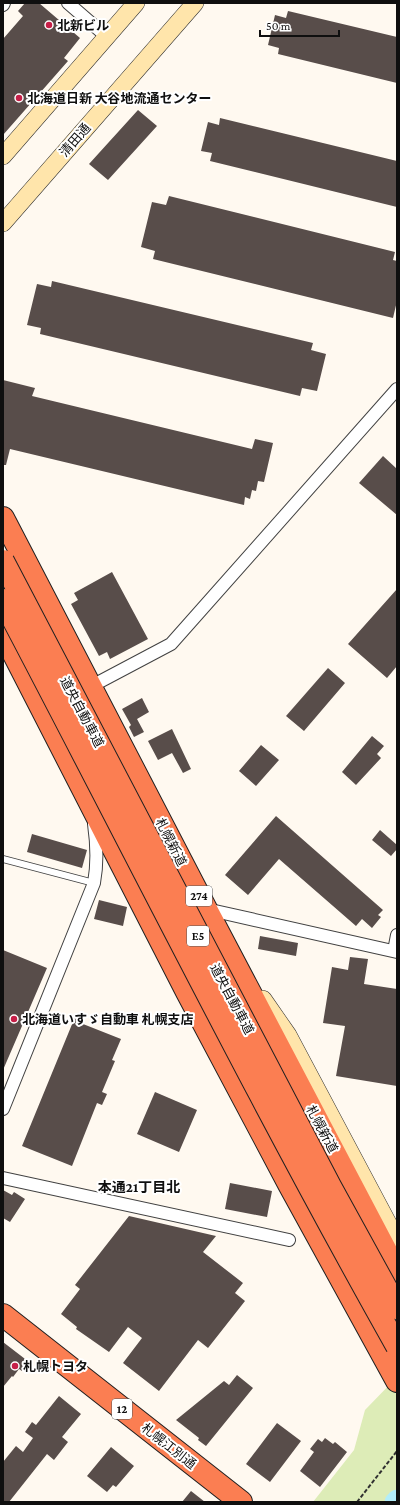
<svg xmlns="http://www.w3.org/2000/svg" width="400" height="1505" font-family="'Crimson Pro','Noto Sans JP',serif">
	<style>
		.green { fill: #ddecb7 }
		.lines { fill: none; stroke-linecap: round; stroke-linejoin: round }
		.river { stroke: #b2edf9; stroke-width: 19 }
		.building { fill: #584d4a }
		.lane-casing { stroke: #424242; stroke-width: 8 }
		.street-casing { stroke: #424242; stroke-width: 14 }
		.secondary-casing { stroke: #313131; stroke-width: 18 }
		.highway-casing { stroke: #202020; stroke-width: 24 }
		.path { stroke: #313131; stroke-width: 2; stroke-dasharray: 4 2; stroke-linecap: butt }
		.lane { stroke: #fff; stroke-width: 6 }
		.street { stroke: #fff; stroke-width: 12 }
		.secondary { stroke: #ffe5ab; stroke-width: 17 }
		.highway { stroke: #fb7e52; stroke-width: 22 }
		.highway-bridge-casing { stroke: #202020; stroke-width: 24; stroke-linecap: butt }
		.highway-bridge { stroke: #fb7e52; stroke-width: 22 }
		.poi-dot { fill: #c61f48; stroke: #fff; stroke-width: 1.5 }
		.labels { text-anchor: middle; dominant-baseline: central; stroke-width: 4; stroke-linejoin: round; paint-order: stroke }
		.shield { fill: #fff; stroke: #575757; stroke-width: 1 }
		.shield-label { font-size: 12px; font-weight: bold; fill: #0f0f0f }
		.poi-label { font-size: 13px; font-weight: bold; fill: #0f0f0f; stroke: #fff; text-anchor: start }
		.street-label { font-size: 13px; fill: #0f0f0f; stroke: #fff }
		.neighbourhood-label { font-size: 14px; font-weight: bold; fill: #0f0f0f; stroke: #fff }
	</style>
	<rect width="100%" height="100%" fill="#fff9f0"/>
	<path class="green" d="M397 1377V1502H313L354 1450 365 1410Z"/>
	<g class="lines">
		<path class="river" d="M394 1502 397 1499"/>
	</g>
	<path class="building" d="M25 3H39L80 38 64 58 68 61 3 135V39L23 16 18 11Z
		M288 11 397 37V83L278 54 279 48 268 45 275 15 286 18Z
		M138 110 157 126 108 180 89 164Z
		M220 118 397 161V207L210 161 212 153 201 151 208 122 219 125Z
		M169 196 395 252 393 260 397 261V301L393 318 153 259 155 251 141 247 152 202 166 205Z
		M52 281 313 343 311 350 326 354 317 391 302 388 300 396 40 334 41 328 27 325 37 284 51 287Z
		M3 380 35 388 32 396 252 449 255 439 273 443 264 482 258 481 256 491 252 490 250 499 245 497 244 505 10 449 6 465H3Z
		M383 456 397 469V515L359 483Z
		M112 572 148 639 110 659 107 652 99 656 71 604 78 600 74 593Z
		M397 589V666L387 678 348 644Z
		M328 668 345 683 304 731 286 716Z
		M142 698 149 712 137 719 144 732 134 737 129 727 131 725 122 709Z
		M172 729 191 769 183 773 172 753 158 760 148 741Z
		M372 736 384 746 377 754 381 758 356 785 342 772Z
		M261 745 279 760 256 786 239 771Z
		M276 816 383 910 378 915 381 917 372 928 362 919 356 926 279 859 248 895 225 875Z
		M380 830 397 845V849L391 856 372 840Z
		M32 834 87 850 82 868 27 852Z
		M99 900 127 907 123 926 94 919Z
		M260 936 298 943 296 956 258 949Z
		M3 950 47 968 3 1070Z
		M350 957 368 959 364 984 397 989V1086L336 1076 345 1026 323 1023 332 967 348 970Z
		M75 1017 84 1021 83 1024 121 1039 112 1060 115 1061 102 1092 107 1094 102 1105 97 1103 72 1166 22 1146Z
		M155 1092 197 1110 179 1152 137 1134Z
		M230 1183 272 1191 267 1217 225 1209Z
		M3 1190 12 1195 14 1192 25 1199 10 1222 3 1218Z
		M129 1216 216 1236 203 1252 243 1283 235 1293 245 1301 208 1348 198 1340 159 1391 123 1363 142 1338 128 1327 109 1352 76 1329 77 1327 61 1314 80 1289 75 1285Z
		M3 1342 29 1362 22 1371 19 1369 13 1377 12 1376 3 1387Z
		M237 1375 253 1388 206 1446 198 1440 199 1438 176 1420 224 1381 229 1385Z
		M59 1396 81 1414 62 1437 68 1442 54 1460 47 1454 9 1502H3V1462L16 1446 23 1452 33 1438 25 1432 32 1422 36 1425Z
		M277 1423 301 1441 270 1482 246 1464Z
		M325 1438 333 1444 335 1442 347 1452 320 1487 300 1471 314 1452 310 1449 318 1439 322 1442Z
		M111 1447 134 1466 116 1487 113 1485 107 1492 87 1476Z
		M191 1491 205 1502H182Z"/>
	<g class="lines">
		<defs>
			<path id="lane" d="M3 859 94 883"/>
			<path id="street" d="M68 3 106 36
				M3 5 4 3
				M86 689 171 644 397 389
				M206 909 397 952
				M394 951 397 935
				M3 1109 94 883C98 862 97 845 94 824
				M3 1178 289 1240"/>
			<path id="secondary" d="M3 156 136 3
				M3 223 195 3
				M263 999 288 1035 397 1240"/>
			<path id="highway" d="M3 518 206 909 397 1272
				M3 633 187 992 290 1186 397 1381
				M3 1315 241 1502"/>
		</defs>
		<use href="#lane" class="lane-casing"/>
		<use href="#street" class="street-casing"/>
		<use href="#secondary" class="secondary-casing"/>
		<use href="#highway" class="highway-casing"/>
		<path class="path" d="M357 1502 397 1451"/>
		<use href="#lane" class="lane"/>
		<use href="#street" class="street"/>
		<use href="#secondary" class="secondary"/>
		<use href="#highway" class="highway"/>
		<defs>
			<path id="highway-bridge" d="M3 561 330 1186 397 1308
				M3 600C134 849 259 1101 397 1346"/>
		</defs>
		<use href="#highway-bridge" class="highway-bridge-casing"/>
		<use href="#highway-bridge" class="highway-bridge"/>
	</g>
	<g class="poi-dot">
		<circle cx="49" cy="25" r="4"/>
		<circle cx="19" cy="98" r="4"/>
		<circle cx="14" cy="1019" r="4"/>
		<circle cx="15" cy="1366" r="4"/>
	</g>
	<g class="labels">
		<g class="shield">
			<rect x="186" y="886" width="26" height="20" rx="3"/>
			<rect x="187" y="926" width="22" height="20" rx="3"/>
			<rect x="112" y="1399" width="20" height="20" rx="3"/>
		</g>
		<g class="shield-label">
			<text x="199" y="896">274</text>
			<text x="198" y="936">E5</text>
			<text x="122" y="1409">12</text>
		</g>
		<g class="poi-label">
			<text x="57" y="25">北新ビル</text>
			<text x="27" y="98">北海道日新 大谷地流通センター</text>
			<text x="22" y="1019">北海道いすゞ自動車 札幌支店</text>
			<text x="23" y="1366">札幌トヨタ</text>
		</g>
		<g class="street-label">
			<text transform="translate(75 140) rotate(-49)">清田通</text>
			<text transform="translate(82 712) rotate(62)">道央自動車道</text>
			<text transform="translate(171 842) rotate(63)">札幌新道</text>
			<text transform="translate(232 999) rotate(62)">道央自動車道</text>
			<text transform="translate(322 1129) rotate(62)">札幌新道</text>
			<text transform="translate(169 1446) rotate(38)">札幌江別通</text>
		</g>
		<g class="neighbourhood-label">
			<text x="139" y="1187">本通21丁目北</text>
		</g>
	</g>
	<rect width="400" height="1505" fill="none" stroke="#0f0f0f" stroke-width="8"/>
	<path d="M260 30v6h79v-6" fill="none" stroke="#0f0f0f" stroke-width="2"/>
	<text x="266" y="30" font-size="12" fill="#0f0f0f" stroke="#ffffff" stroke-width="3" paint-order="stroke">50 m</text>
</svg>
